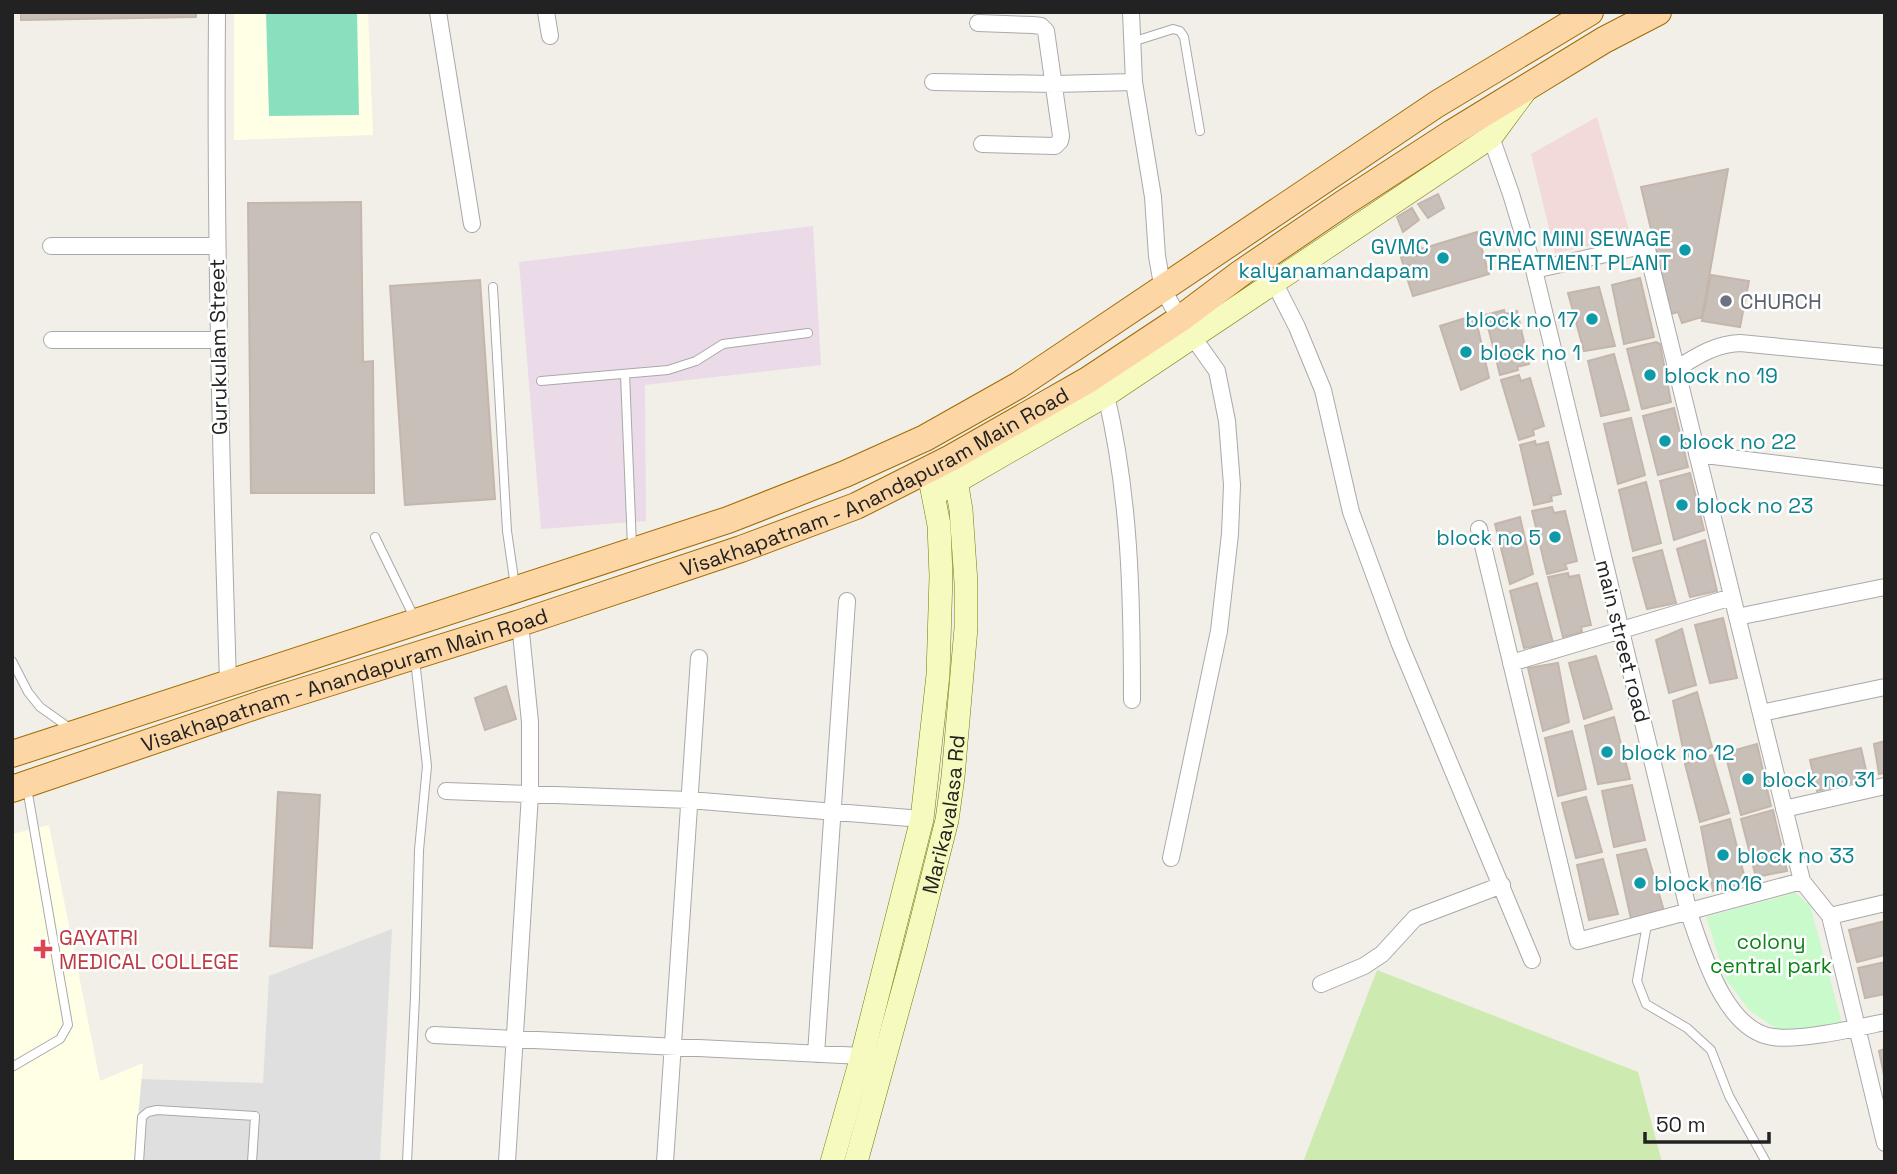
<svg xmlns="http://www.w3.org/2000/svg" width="1897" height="1174" font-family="'Space Grotesk',sans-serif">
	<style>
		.residential { fill: #e0dfdf }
		.commercial { fill: #f2dad9 }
		.industrial { fill: #ebdbe8 }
		.education { fill: #ffffe5 }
		.grass { fill: #cdebb0 }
		.park { fill: #c8facc }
		.pitch { fill: #88e0be }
		.building { fill: #c7bfb8; stroke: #c4b6ab; stroke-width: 2 }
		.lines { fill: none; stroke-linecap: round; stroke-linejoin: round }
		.lane-casing { stroke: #a9a9a9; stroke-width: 10 }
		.street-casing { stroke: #a9a9a9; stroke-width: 18 }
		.secondary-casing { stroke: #707d05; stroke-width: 24 }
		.primary-casing { stroke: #a06b00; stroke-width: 28 }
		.lane { stroke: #fff; stroke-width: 8 }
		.street { stroke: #fff; stroke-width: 16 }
		.secondary { stroke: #f7fabf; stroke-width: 23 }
		.primary { stroke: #fcd6a4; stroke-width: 26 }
		.culture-dot { fill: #0f9aa8; stroke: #fff; stroke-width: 2.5 }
		.worship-dot { fill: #6b7280; stroke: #fff; stroke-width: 2.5 }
		.health-dot { fill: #e0444e; stroke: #fff; stroke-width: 2.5 }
		.labels { text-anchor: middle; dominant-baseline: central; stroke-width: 5; stroke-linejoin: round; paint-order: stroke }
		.culture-label { font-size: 21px; fill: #0d838f; stroke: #fff; text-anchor: start }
		.worship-label { font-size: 21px; fill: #5b616d; stroke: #fff; text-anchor: start }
		.street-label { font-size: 21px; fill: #222; stroke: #fff }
		.health-label { font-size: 21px; fill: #be3a42; stroke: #fff; text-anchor: start }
		.park-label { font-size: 21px; fill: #0c8416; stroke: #fff }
	</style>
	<rect width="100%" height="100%" fill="#f2efe9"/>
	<path class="residential" d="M392 929 380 1162H134L140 1079 263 1083 269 976Z"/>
	<path class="commercial" d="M1597 117 1631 237 1555 253 1531 154Z"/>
	<path class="industrial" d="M813 226 821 365 645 385 646 521 541 529 519 262Z"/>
	<path class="education" d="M234 12H368L373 135 234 140Z
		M49 825 100 1081 143 1063 134 1162H12V834Z"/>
	<path class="grass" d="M1377 970 1638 1072 1662 1162H1303Z"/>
	<path class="park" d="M1795 893 1810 905 1842 1023 1808 1030 1781 1032 1749 1010 1726 979 1706 917Z"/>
	<path class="pitch" d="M266 12H357L359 115 269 116Z"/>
	<path class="building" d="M21 12H196V17L21 20Z
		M1728 169 1702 317 1682 323 1678 312 1671 314 1641 187Z
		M1438 194 1444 208 1428 218 1418 204Z
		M361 202 363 362 373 361 374 493H251L248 203Z
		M1412 208 1419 220 1403 232 1397 217Z
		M1477 232 1489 274 1413 296 1408 281 1414 279 1410 265 1404 267 1399 251 1420 245 1421 249Z
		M1711 275 1749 281 1740 327 1702 321Z
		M1640 278 1654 337 1624 344 1612 285Z
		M480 280 495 499 405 505 390 286Z
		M1599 287 1615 346 1584 351 1568 293Z
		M1504 310 1505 314 1517 311 1529 364 1517 367 1518 370 1500 375 1485 315Z
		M1475 315 1489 378 1461 390 1440 326Z
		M1656 342 1660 344 1671 402 1642 409 1627 349Z
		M1614 354 1629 410 1601 416 1588 361Z
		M1519 375 1521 381 1530 378 1544 426 1533 430 1534 435 1519 440 1501 380Z
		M1674 408 1688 467 1658 475 1643 416Z
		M1631 418 1645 475 1618 484 1604 424Z
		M1535 441 1536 445 1548 442 1561 494 1551 496 1552 501 1534 505 1520 445Z
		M1690 473 1704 530 1674 540 1660 481Z
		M1646 482 1661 543 1633 551 1619 490Z
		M1552 507 1554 513 1565 511 1577 561 1565 564 1567 569 1547 574 1532 511Z
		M1520 517 1533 574 1510 584 1495 524Z
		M1705 540 1717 591 1690 597 1677 549Z
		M1662 550 1676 603 1647 609 1633 558Z
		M1568 573 1569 577 1579 575 1591 625 1581 627 1582 632 1563 637 1548 577Z
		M1537 583 1553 643 1524 648 1510 591Z
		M1723 618 1737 678 1710 683 1695 625Z
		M1682 629 1696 685 1669 693 1656 640Z
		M1596 656 1612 709 1584 719 1569 663Z
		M1558 663 1569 722 1543 731 1528 668Z
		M506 686 516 719 485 730 475 698Z
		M1697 692 1712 747 1685 758 1673 701Z
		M1614 717 1630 779 1598 784 1585 726Z
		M1572 731 1586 789 1558 796 1545 738Z
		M1885 741V773L1879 774 1874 744Z
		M1757 744 1771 806 1741 815 1725 753Z
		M1861 748 1868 779 1817 791 1810 760Z
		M1712 755 1729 813 1700 822 1685 764Z
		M1632 785 1645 840 1614 847 1602 791Z
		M278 792 320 795 312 948 270 946Z
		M1586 797 1602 852 1576 858 1562 803Z
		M1773 810 1787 871 1756 877 1741 819Z
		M1730 819 1746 883 1713 891 1701 827Z
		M1646 849 1664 911 1631 919 1617 855Z
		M1603 859 1618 914 1589 920 1577 865Z
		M1885 921V955L1857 962 1849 930Z
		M1885 962V994L1865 998 1858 968Z
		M1885 1049V1080L1879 1051Z"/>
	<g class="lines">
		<defs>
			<path id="lane" d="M1132 42 1173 29 1180 31 1184 37 1200 131
				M493 287 507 531 515 586
				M625 374 632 546
				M541 381 668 370 696 361 723 344 808 333
				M375 537 415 619
				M12 661 28 692 40 707 71 729
				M1647 924 1637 981 1646 1004 1687 1028 1711 1050 1729 1096 1766 1162
				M12 1067 60 1039 68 1025 27 788
				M139 1162 142 1117 148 1112 157 1110 255 1116 252 1162
				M407 1162 415 997 419 850 427 766 415 660"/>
			<path id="street" d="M217 12C215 236 221 459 228 682
				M438 12 472 224
				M546 12 550 36
				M1131 12 1134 82 1153 197 1157 256 1163 290 1180 319 1217 371 1227 421 1232 485 1230 534 1219 631 1171 858
				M978 23 1033 25 1041 26 1046 31 1061 136 1060 141 1055 146 982 144
				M933 82 1054 84 1134 82
				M1491 137 1511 194 1534 270 1689 913C1702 951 1725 1031 1773 1037 1801 1041 1856 1028 1885 1022
				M51 246H216
				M1274 282 1297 327 1323 390 1351 512 1399 642 1532 960
				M52 340H217
				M1676 369C1697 356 1715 344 1740 343L1885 357
				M1106 395C1130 497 1132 595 1132 700
				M1697 454 1885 477
				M1479 529 1578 941 1802 881 1646 245 1534 270
				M1737 617 1885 587
				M1511 663 1732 597
				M1761 713 1885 687
				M446 791 689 800 922 819
				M1784 809 1885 786
				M1802 881 1830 916 1885 1143
				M1830 916 1885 903
				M1321 984 1364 966 1382 954 1415 918 1502 885
				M434 1035 862 1056
				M816 1054 847 601
				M507 1162 530 794V722L520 623
				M665 1162 699 658"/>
			<g id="secondary">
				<path d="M935 494 1106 395 1491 137 1525 91"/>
				<path d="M832 1162 862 1056 922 819 938 675 941 576 939 525 930 479"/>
				<path id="s1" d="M856 1162 915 947 947 820 953 777 966 628V583L961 510 954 468"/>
			</g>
			<g id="primary">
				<path d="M12 754 728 520 845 474 925 438 1019 385 1437 104 1590 12"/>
				<path id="s2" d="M12 789 261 704 520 623 741 549 856 506 951 458 1088 380 1180 319 1241 273 1344 203 1452 133 1604 40 1658 12"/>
			</g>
		</defs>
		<use href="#lane" class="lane-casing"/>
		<use href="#street" class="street-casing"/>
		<use href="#secondary" class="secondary-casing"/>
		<use href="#primary" class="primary-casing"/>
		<use href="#lane" class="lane"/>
		<use href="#street" class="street"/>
		<use href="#secondary" class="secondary"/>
		<use href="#primary" class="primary"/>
	</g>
	<g class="culture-dot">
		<circle cx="1685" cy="250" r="7"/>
		<circle cx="1443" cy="258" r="7"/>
		<circle cx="1592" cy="319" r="7"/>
		<circle cx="1466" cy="352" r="7"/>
		<circle cx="1650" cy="375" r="7"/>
		<circle cx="1665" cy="441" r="7"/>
		<circle cx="1682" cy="505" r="7"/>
		<circle cx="1555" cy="537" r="7"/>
		<circle cx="1607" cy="752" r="7"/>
		<circle cx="1748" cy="779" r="7"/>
		<circle cx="1723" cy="855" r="7"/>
		<circle cx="1640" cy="883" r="7"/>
	</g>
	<circle class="worship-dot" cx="1726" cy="301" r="7"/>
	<path class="health-dot" d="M39.5 938.5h7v7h7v7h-7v7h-7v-7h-7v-7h7z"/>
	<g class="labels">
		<g class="culture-label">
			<text x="1671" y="238" text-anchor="end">GVMC MINI SEWAGE<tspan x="1671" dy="24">TREATMENT PLANT</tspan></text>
			<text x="1429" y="246" text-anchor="end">GVMC<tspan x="1429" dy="24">kalyanamandapam</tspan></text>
			<text x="1578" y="319" text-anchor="end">block no 17</text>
			<text x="1480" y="352">block no 1</text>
			<text x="1664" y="375">block no 19</text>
			<text x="1679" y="441">block no 22</text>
			<text x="1696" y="505">block no 23</text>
			<text x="1541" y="537" text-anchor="end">block no 5</text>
			<text x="1621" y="752">block no 12</text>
			<text x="1762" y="779">block no 31</text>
			<text x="1737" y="855">block no 33</text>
			<text x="1654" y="883">block no16</text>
		</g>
		<g class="worship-label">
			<text x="1740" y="301">CHURCH</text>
		</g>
		<g class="street-label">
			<text transform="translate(218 347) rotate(-91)">Gurukulam Street</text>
			<text stroke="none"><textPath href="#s2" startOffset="917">Visakhapatnam - Anandapuram Main Road</textPath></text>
			<text transform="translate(1623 641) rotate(76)">main street road</text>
			<text stroke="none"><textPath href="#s2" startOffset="350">Visakhapatnam - Anandapuram Main Road</textPath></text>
			<text stroke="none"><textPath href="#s1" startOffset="359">Marikavalasa Rd</textPath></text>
		</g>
		<g class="health-label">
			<text x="59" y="937">GAYATRI<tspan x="59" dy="24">MEDICAL COLLEGE</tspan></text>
		</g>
		<g class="park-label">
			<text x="1771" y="941">colony<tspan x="1771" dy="24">central park</tspan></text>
		</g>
	</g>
	<rect width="1897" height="1174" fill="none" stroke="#222222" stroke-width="28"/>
	<path d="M1645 1132v10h124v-10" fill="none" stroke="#222222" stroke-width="3.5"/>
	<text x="1656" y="1132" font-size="21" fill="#222222" stroke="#ffffff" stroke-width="5" paint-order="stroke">50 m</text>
</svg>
